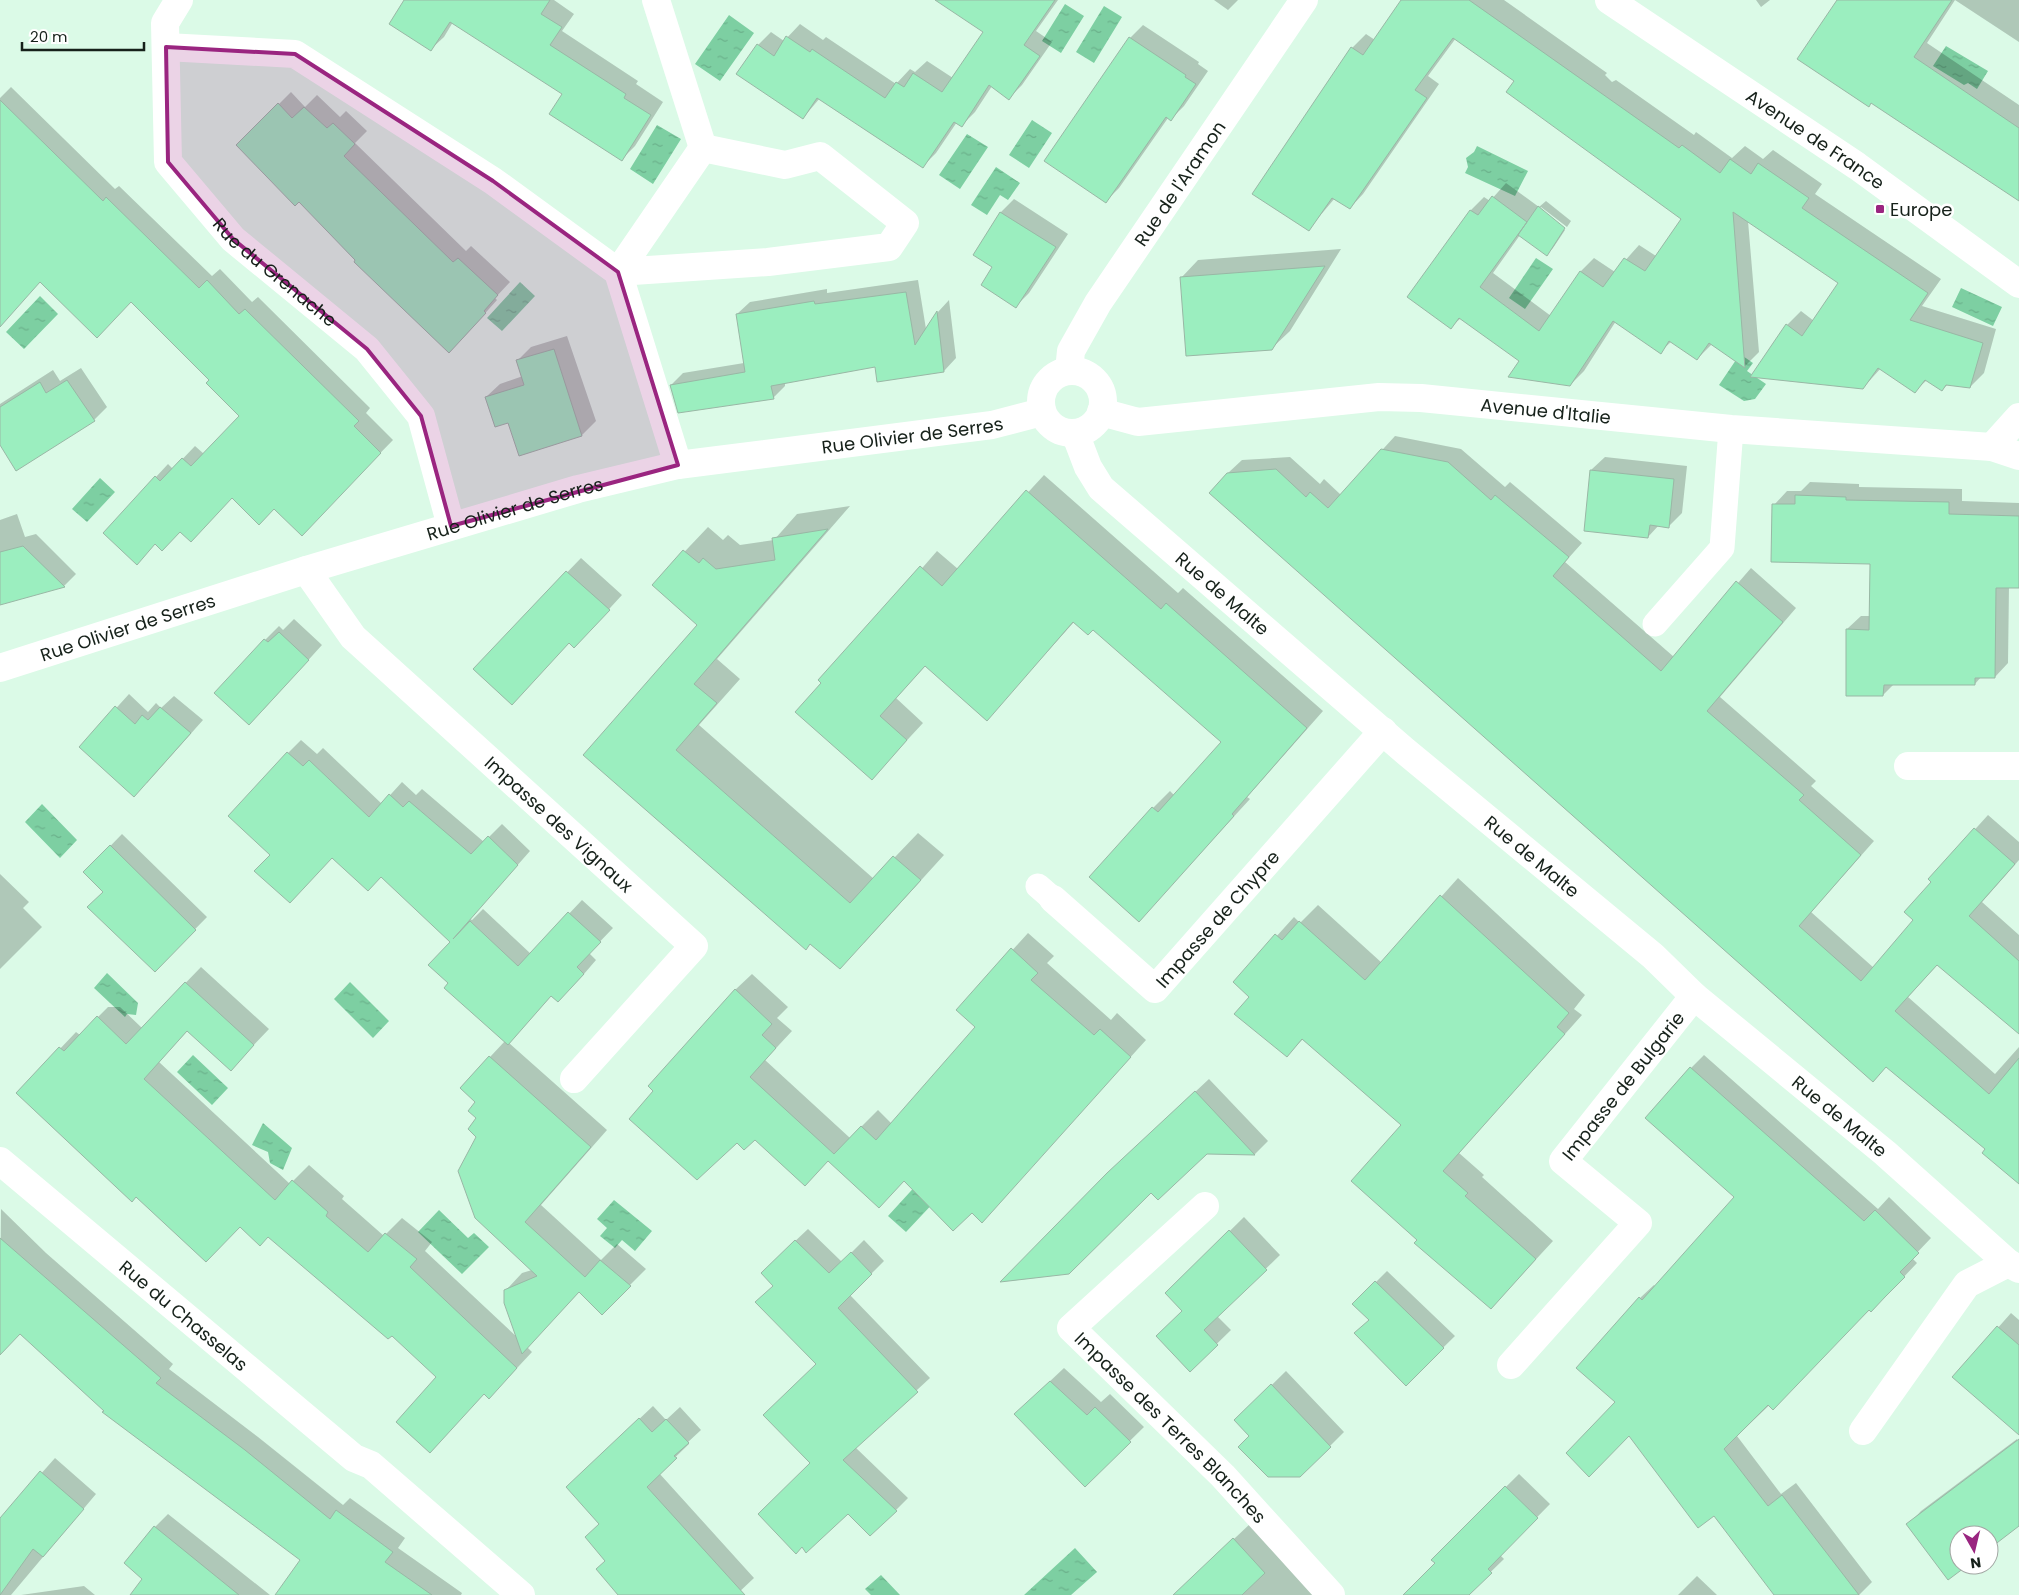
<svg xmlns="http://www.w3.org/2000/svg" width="2019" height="1595" font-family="Poppins,sans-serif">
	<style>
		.water { fill: url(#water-ripples) }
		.shadow { fill: #0003 }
		.building { fill: #9beebf; stroke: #99b7a5 }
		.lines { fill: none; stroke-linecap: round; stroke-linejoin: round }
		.lane { stroke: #fff; stroke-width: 25 }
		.street { stroke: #fff; stroke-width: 28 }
		.marked { fill: #9a2580; fill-opacity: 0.2; stroke: #9a2580; stroke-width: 4; stroke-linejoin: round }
		.poi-dot { fill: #9a2580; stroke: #fff; stroke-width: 2 }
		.labels { text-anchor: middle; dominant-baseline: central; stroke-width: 5; stroke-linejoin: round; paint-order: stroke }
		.street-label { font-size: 18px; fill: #16211a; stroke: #fff }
		.poi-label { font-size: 18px; fill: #16211a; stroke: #fff; text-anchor: start }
	</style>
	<defs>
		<pattern id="water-ripples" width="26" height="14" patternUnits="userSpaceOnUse" patternTransform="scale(1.25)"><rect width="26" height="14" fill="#7dcfa2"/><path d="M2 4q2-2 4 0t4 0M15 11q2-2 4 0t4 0" fill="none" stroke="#6bb18b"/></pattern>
	</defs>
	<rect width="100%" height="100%" fill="#dbfae7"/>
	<path class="water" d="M1065 4 1084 16 1061 53 1042 41Z
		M1104 6 1122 17 1094 63 1076 52Z
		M729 15 754 33 720 81 695 64Z
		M1946 46 1988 71 1977 89 1968 83 1964 85 1933 66Z
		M1032 120 1052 133 1029 168 1009 155Z
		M657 125 681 139 653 184 630 169Z
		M967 134 988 147 960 189 939 175Z
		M1477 146 1528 171 1515 196 1465 173 1468 167 1466 158 1474 152Z
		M996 167 1020 183 1008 200 1000 195 987 215 971 205Z
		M1536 258 1553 269 1525 309 1509 298Z
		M520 282 535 296 502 331 487 318Z
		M1961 288 2002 307 1993 326 1952 307Z
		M40 296 58 314 24 349 6 332Z
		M1740 354 1753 363 1747 371 1766 384 1755 399 1744 401 1719 385Z
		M100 478 115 492 87 522 72 509Z
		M42 804 77 840 60 858 25 822Z
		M107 973 138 1003 136 1015 127 1014 125 1017 94 988Z
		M350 982 389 1021 373 1038 334 999Z
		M193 1055 228 1088 212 1105 177 1072Z
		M263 1123 292 1148 283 1170 270 1163 268 1152 252 1145Z
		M920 1181 938 1198 906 1232 888 1216Z
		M614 1200 652 1231 635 1251 622 1240 615 1248 600 1236 607 1228 597 1219Z
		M439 1210 468 1238 474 1233 489 1247 462 1274 418 1232Z
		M1075 1548 1097 1572 1071 1595H1024Z
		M881 1575 900 1595H871L865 1589Z"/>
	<path class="shadow" d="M406 0H554L574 14 562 31 638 81 636 84 663 102 635 146 622 159 564 93 453 22 444 37 431 49Z
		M978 0H1058L1036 31 1052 42 1022 85 1009 98 992 86 975 112 962 125 957 122 936 153 923 166 820 98 803 118 758 45 771 32 784 41 800 24 823 40 826 37 896 84 910 69 915 72 927 61 953 78 984 32Z
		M1214 0H1238L1228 10Z
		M1402 0H1504L1607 73 1605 75 1612 82 1616 80 1694 135 1696 132 1732 158 1745 146 1763 159 1773 150 1822 184 1815 194 1941 279 1922 306 1996 329 1984 373 1970 387 1948 384 1942 390 1927 380 1915 391 1881 368 1863 388 1787 325 1801 311 1814 321 1840 283 1748 221 1759 352 1745 366 1712 344 1697 359 1672 341 1660 352 1616 321 1584 371 1570 385 1521 361 1461 318 1451 327 1470 211 1484 197 1490 201 1506 183 1539 207 1546 201 1571 221 1567 227 1541 207 1539 209 1565 230 1553 248 1547 254 1520 235 1493 273 1551 316 1580 272 1594 258 1615 272 1639 245 1656 256 1682 218 1516 81 1456 38 1428 76 1439 84 1363 194 1350 208 1335 198 1308 230 1352 48 1366 34 1375 40Z
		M1756 0H1770L1761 7Z
		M1838 0H2019V42L1955 0 1927 43 2019 105V199Z
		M1143 25 1199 62 1198 64 1208 71 1184 106 1171 119 1168 118 1119 188 1106 201 1130 38Z
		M11 87 115 189 119 186 212 276 220 269 252 302 258 297 370 408 366 413 393 440 314 521 233 497 180 530 155 543 104 533 168 464 173 469 195 446 204 454 241 416 211 380 131 300 0 244V98Z
		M291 92 305 107 317 95 340 117 346 111 367 131 355 143 466 251 471 246 510 282 495 298 497 300 462 339 357 260 299 200 238 145Z
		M1014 199 1068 234 1029 293 1016 306 994 267 974 254 1001 212Z
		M1341 249 1290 331 1272 348 1181 278 1198 260Z
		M918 280 926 329 938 312 949 300 956 358 944 371 876 366 785 382V386L773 398 671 385 683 373 744 363 737 314 750 302 827 289V293Z
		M567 336 596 421 582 435 520 454 509 422 486 397 500 384 523 376 517 361 531 347Z
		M81 368 107 407 94 420 0 443V404L53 370 60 381Z
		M1395 436 1461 449 1505 487 1510 482 1582 543 1565 562 1674 657 1751 568 1796 608 1720 697 1816 781 1811 786 1874 841 1811 912 1874 968 1914 920 1933 881 1930 879 1988 815 2019 842V860L1982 902 2019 935V1033L1938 964 1908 997 1995 1074 2019 1047V1184L1987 1149 1228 473 1242 460 1290 457 1320 484 1324 479 1341 495Z
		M1605 457 1687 466 1682 513 1669 526 1659 525 1648 537 1591 470Z
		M1044 475 1178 593 1183 588 1323 711 1247 797 1250 799 1139 920 1091 877 1153 808 1170 791 1175 796 1223 742 1093 628 1074 622 986 720 926 665 896 698 923 723 872 778 797 712 937 551 958 569Z
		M1810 482 1859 484V487L1962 489V501L2019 503V587L2009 586 2008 663 1995 677H1981L1975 684H1894L1883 695 1847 629 1861 616H1870L1871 563 1774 505 1787 491H1801Z
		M850 506 717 659 740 679 699 725 874 879 918 833 944 855 864 943H811L806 948 585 754 699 625 653 585 708 527 723 540 728 535 740 545 774 540 797 514Z
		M17 514 25 537 36 534 76 574 64 586 0 604V520Z
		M581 558 622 595 588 632 570 642 474 669Z
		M294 619 322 645 263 710 265 640 279 626 283 630Z
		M129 694 148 712 156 703 161 708 174 696 203 720 147 783 81 747Z
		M301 740 317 754 323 748 382 804 402 782 416 795 422 789 484 842 502 824 530 851 470 919 472 920 483 909 531 954 582 900 613 928 589 953 596 960 584 974 558 1000 552 995 509 1043 607 1130 541 1205 601 1260 617 1244 646 1269 602 1313 580 1291 527 1347 532 1352 505 1381 438 1377 392 1334 268 1236 240 1226 136 1196 18 1093 76 1032 80 1035 108 1007H120L142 1028 201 967 269 1029 231 1069 188 1030 159 1062 290 1184 309 1165 344 1196 342 1199 384 1236 402 1218 432 1242 425 1251 518 1338 506 1290 522 1273 532 1270 478 1137 477 1102 461 1088 505 1041 450 983 451 942 381 876 332 857 271 854 288 753Z
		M122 834 207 917 155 970 104 892 85 872Z
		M0 874 29 902 23 908 42 927 0 969Z
		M1458 878 1585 995 1574 1009 1582 1015 1459 1153 1484 1175 1482 1177 1553 1241 1491 1308 1419 1240 1403 1125 1303 1039 1287 1055 1251 997 1235 982 1294 917 1300 923 1318 905 1382 963Z
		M1028 933 1054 956 1047 963 1111 1020 1117 1013 1146 1040 982 1221 972 1212 905 1180 755 1139 735 990 752 974 788 1007 777 1018 792 1031 765 1060 850 1138 878 1110 892 1124 977 1027 958 1010Z
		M1704 1055 1878 1209 1889 1197 1931 1238 1912 1258 1917 1263 1899 1282 1737 1436 1781 1494 1796 1483 1872 1582 1859 1595H1775L1714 1514 1617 1402 1578 1368 1640 1298 1654 1285 1656 1287 1736 1197 1691 1068Z
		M1209 1079 1268 1141 1255 1154 1207 1153 1122 1160Z
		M1 1209 46 1253 173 1364 169 1369 258 1437 343 1505 350 1498 405 1538 398 1548 462 1593 461 1595H276L301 1560 105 1411 20 1333 0 1318Z
		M1244 1217 1280 1255 1217 1316 1231 1330 1190 1370 1184 1310 1167 1293Z
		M808 1229 842 1262 864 1240 884 1261 850 1295 930 1378 855 1447 908 1498 896 1510 812 1463 817 1364 774 1285 775 1260Z
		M1387 1271 1455 1336 1406 1384 1370 1319 1354 1304Z
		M2011 1313 2019 1320V1410L1966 1364Z
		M1064 1368 1101 1402 1110 1394 1144 1427 1085 1485 1030 1400Z
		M1286 1371 1344 1432 1300 1476 1236 1420Z
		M653 1406 666 1420 680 1407 701 1430 687 1443 689 1444 659 1473 754 1578 736 1595H620L607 1560 600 1523 581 1474Z
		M2017 1439 2019 1525 1989 1547V1535H1959V1565H1966L1948 1578 1908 1525 1921 1511Z
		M55 1458 96 1494 11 1595H0V1520Z
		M1519 1474 1550 1504 1500 1555 1504 1559 1467 1595H1433L1437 1563 1433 1559Z
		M168 1514 270 1595H140L155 1527Z
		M1251 1523 1319 1595H1195L1203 1568Z
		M1697 1576 1717 1595H1678Z
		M84 1586 95 1595H21Z"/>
	<path class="building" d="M404 0H550L541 14 562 27 550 45 626 94 624 98 651 115 622 161 549 114 562 94 450 22 431 51 389 24Z
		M935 0H1055L1024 45 1040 56 1009 100 989 85 962 127 954 122 923 168 817 98 803 119 736 74 757 44 774 56 786 36 810 52 812 49 885 98 896 82 904 87 913 73 942 92 983 32Z
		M1401 0H1469L1679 148 1682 145 1720 173 1730 159 1751 174 1758 163 1809 198 1802 208 1928 293 1910 320 1983 343 1970 388 1946 385 1942 391 1925 380 1915 393 1878 368 1863 389 1750 377 1786 324 1802 336 1838 283 1733 212 1745 368 1709 343 1697 360 1669 341 1661 354 1613 321 1570 386 1508 377 1519 361 1459 318 1451 329 1407 297 1470 210 1478 215 1492 196 1527 222 1480 287 1539 331 1580 271 1603 287 1624 258 1645 271 1681 219 1506 92 1514 81 1453 38 1415 90 1427 98 1350 209 1332 198 1309 231 1252 194 1351 47 1363 55Z
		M1837 0H1952L1914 57 2019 128V201L1871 103 1869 107 1797 59Z
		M1129 37 1186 75 1185 77 1196 84 1171 121 1166 117 1106 203 1044 161Z
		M0 100 103 201 106 197 199 288 207 280 239 314 245 309 359 421 354 426 381 453 302 536 274 509 259 525 232 498 191 542 180 532 162 551 155 544 137 565 103 533 155 476 160 481 182 458 191 466 239 416 206 383 209 380 131 302 97 338 40 282 0 327Z
		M278 103 292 118 304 107 327 128 333 123 355 144 344 156 453 262 458 258 498 295 484 311 486 313 449 353 354 262 355 260 299 202 295 206 236 145Z
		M1538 206 1565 228 1547 256 1518 235Z
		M1000 212 1056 247 1016 308 981 285 992 267 973 255Z
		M1325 266 1272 350 1186 356 1180 277Z
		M906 292 915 345 937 311 944 372 877 382 875 367 771 386 774 399 678 413 670 385 745 372 736 314 814 301 815 304Z
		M554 349 582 436 519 456 508 423 495 427 485 397 524 385 516 360Z
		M67 380 95 421 16 471 0 445V407L40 382 46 393Z
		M1381 449 1448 462 1491 500 1495 495 1569 557 1553 576 1661 671 1736 581 1783 622 1707 711 1804 795 1799 800 1861 855 1799 926 1861 981 1913 920 1904 912 1931 882 1928 879 1974 828 2015 864 1969 916 2019 961V1034L1937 965 1895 1011 1989 1094 2019 1058V1184L1982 1153 1985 1149 1886 1067 1873 1082 1209 493 1227 473 1276 469 1306 497 1310 492 1328 508Z
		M1590 470 1674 479 1669 528 1650 525 1648 538 1584 531Z
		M1026 490 1161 609 1166 603 1307 728 1232 814 1234 816 1139 922 1089 877 1152 807 1158 812 1221 742 1093 630 1088 635 1073 622 987 721 925 666 880 716 907 740 872 780 795 712 821 683 818 680 920 566 942 586Z
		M1795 495 1846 497V500L1949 502V514L2019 516V588H1996L1995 678H1975V685H1884L1883 696H1846V629L1869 630 1870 564 1771 562 1772 504H1795Z
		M828 529 694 684 717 703 676 750 850 903 893 856 921 880 840 969 810 944 806 950 583 755 697 625 652 585 683 550 699 563 703 558 716 569 775 560 772 538Z
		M23 546 65 587 0 605V552Z
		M566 571 610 610 574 648 569 643 512 705 473 669Z
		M279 632 309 660 249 725 214 693 264 639 268 642Z
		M115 706 135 724 142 715 148 720 160 707 191 733 134 797 79 747Z
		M287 752 303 766 309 760 369 817 389 794 403 807 409 801 471 854 488 836 518 865 453 939 470 921 518 966 568 912 601 942 577 967 584 974 558 1002 551 996 508 1045 444 988 448 983 428 965 450 942 381 877 368 891 332 858 290 903 254 871 270 855 228 816Z
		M110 845 196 930 155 972 87 907 103 892 83 872Z
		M1440 895 1569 1013 1557 1027 1565 1034 1443 1171 1468 1193 1465 1196 1536 1259 1491 1309 1414 1243 1417 1240 1351 1181 1401 1125 1302 1039 1287 1057 1234 1014 1249 997 1233 982 1275 934 1282 940 1299 921 1365 980Z
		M1011 948 1038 973 1031 980 1094 1035 1100 1029 1131 1057 982 1223 972 1213 953 1231 904 1181 879 1208 828 1161 805 1186 755 1140 744 1150 737 1143 697 1180 629 1119 653 1091 648 1086 735 989 772 1024 762 1035 776 1048 750 1077 834 1154 861 1126 876 1140 975 1027 956 1010Z
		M185 982 254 1045 231 1071 187 1031 144 1079 275 1200 292 1180 328 1212 326 1216 368 1252 385 1233 417 1259 410 1267 517 1368 489 1399 484 1394 430 1453 396 1422 436 1377 392 1336 388 1339 268 1237 260 1246 240 1227 206 1262 136 1197 132 1202 16 1093 59 1047 64 1051 97 1016 126 1044Z
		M489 1056 591 1147 525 1222 585 1277 600 1260 631 1286 602 1315 579 1292 522 1354 504 1303V1290L537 1276 475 1218 458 1171 476 1137 468 1129 476 1118 468 1111 475 1102 460 1088Z
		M1690 1067 1864 1221 1875 1210 1919 1253 1900 1272 1905 1277 1885 1297 1871 1312 1869 1310 1773 1410 1768 1405 1724 1449 1768 1506 1782 1495 1859 1595H1774L1714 1516 1698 1528 1629 1436 1589 1477 1566 1453 1615 1402 1576 1368 1639 1297 1642 1300 1734 1197 1645 1118Z
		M1195 1091 1255 1155 1207 1154 1158 1200 1151 1193 1069 1274 1000 1282 1107 1173Z
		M1229 1230 1267 1270 1204 1330 1218 1345 1190 1372 1156 1336 1182 1311 1165 1293Z
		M0 1238 161 1378 156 1383 245 1450 330 1519 336 1510 393 1552 385 1562 432 1595H275L300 1560 102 1412 104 1411 20 1334 0 1355Z
		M795 1240 829 1273 851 1252 872 1274 838 1308 918 1392 843 1460 897 1511 870 1536 848 1514 806 1553 802 1547 796 1554 758 1514 810 1463 763 1415 816 1364 755 1302 773 1286 761 1273Z
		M1375 1281 1444 1348 1406 1386 1354 1333 1369 1320 1352 1304Z
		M1997 1326 2019 1345V1435L1952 1377Z
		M1050 1381 1087 1415 1095 1407 1131 1442 1085 1487 1014 1414Z
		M1271 1384 1331 1447 1300 1477H1268L1238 1447 1249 1436 1234 1420Z
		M639 1418 652 1432 666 1419 689 1443 674 1456 677 1458 647 1487 745 1595H618L596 1569 605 1561 585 1537 599 1524 566 1487Z
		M2019 1439V1526L1989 1549V1535H1959V1565H1968L1948 1580 1906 1524Z
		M40 1471 84 1509 43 1557 33 1549 0 1595V1518Z
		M1505 1486 1538 1518 1488 1569 1492 1573 1469 1595H1403L1435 1563 1431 1560Z
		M154 1526 239 1595H130L142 1579 124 1563Z
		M1233 1538 1265 1573 1242 1595H1173Z"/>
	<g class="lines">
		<path class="lane" d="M1655 624 1722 548 1731 429
			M1038 886 1053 899"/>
		<g class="street">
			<path id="s1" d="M179 0 165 23 168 162 233 239 367 349 421 416 451 526"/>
			<path d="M656 0 703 148"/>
			<path id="s2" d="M1609 0 1857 166 2019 284"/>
			<path d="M166 47 295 54 493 181 618 272 678 465"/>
			<path d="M703 148 785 165 820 156 905 223 889 247 768 262 618 272Z"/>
			<path id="s3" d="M1069 371 1071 351 1098 303 1304 0"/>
			<circle cx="1072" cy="402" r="31"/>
			<path id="s4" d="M1101 412 1138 422 1379 397 1421 398 1731 429 1992 447 2019 456"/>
			<path id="s5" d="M1075 433 1088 467 1101 488 1405 751 1653 956 1694 996 1885 1153 2008 1263"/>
			<path d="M1992 447 2019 417"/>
			<path id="s6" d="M306 570 353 637 694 946 574 1079"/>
			<path id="s7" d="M0 668 306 570 578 489 678 465 992 425 1042 412"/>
			<path d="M1908 766H2019"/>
			<path id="s8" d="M1053 899 1155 989 1383 731"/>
			<path id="s9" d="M0 1161 354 1458 371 1465 521 1595"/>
			<path id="s10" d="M1205 1206 1071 1328 1223 1476 1331 1595"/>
			<path id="s11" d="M1511 1365 1638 1223 1563 1161 1694 996"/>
			<path d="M1863 1431 1967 1284 2008 1263 2019 1269"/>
		</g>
	</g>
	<path class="marked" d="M166 47 295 54 493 181 618 272 678 465 451 526 421 416 367 349 233 239 168 162Z"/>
	<rect class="poi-dot" x="1875" y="204" width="10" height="10" rx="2.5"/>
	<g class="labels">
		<g class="street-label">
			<text stroke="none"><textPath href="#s2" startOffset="249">Avenue de France</textPath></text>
			<text stroke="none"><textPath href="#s3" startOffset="220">Rue de l'Aramon</textPath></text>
			<text stroke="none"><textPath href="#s1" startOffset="320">Rue du Grenache</textPath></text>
			<text stroke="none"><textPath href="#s4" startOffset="448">Avenue d'Italie</textPath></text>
			<text stroke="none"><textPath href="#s7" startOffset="944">Rue Olivier de Serres</textPath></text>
			<text stroke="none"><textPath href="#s7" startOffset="539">Rue Olivier de Serres</textPath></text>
			<text stroke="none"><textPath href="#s5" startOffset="222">Rue de Malte</textPath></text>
			<text stroke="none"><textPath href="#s7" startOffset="134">Rue Olivier de Serres</textPath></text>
			<text stroke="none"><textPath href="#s6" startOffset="360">Impasse des Vignaux</textPath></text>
			<text stroke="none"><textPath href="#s5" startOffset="628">Rue de Malte</textPath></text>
			<text stroke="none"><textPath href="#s8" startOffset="230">Impasse de Chypre</textPath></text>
			<text stroke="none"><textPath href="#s11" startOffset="384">Impasse de Bulgarie</textPath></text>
			<text stroke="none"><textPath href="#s5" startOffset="1031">Rue de Malte</textPath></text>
			<text stroke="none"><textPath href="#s9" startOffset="240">Rue du Chasselas</textPath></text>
			<text stroke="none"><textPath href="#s10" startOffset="322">Impasse des Terres Blanches</textPath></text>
		</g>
		<g class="poi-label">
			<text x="1890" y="209">Europe</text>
		</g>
	</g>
	<g transform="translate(1974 1550) rotate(172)"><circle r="24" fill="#ffffff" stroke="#a2a6a3"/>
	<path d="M0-4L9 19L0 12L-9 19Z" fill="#9a2580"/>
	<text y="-8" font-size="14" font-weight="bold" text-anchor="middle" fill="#16211a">N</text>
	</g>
	<path d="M22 42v8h122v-8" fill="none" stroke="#16211a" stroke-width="2.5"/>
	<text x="30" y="42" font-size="15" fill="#16211a" stroke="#ffffff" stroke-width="4" paint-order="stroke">20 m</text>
</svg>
